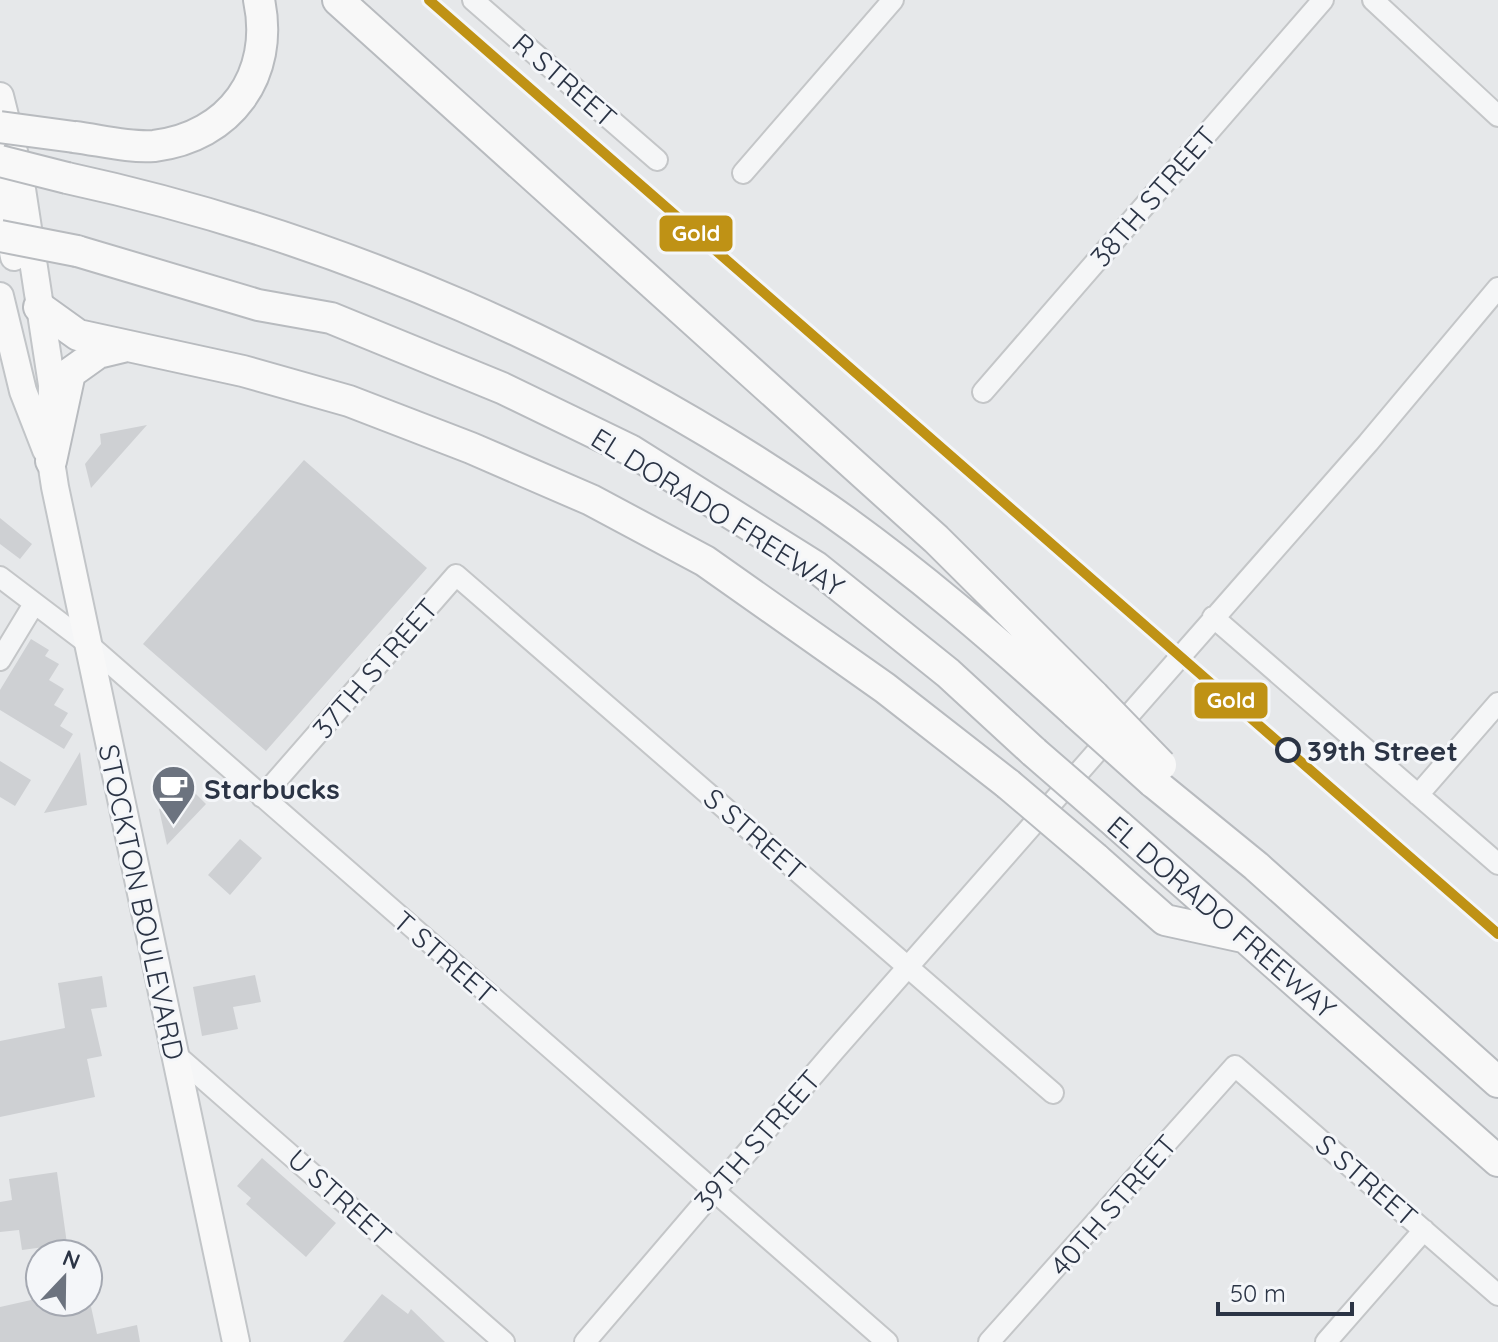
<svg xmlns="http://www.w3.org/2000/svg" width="1498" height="1342" font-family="Quicksand,sans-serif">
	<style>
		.building { fill: #ced0d3 }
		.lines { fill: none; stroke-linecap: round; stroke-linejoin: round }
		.minor-casing { stroke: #c4c6c8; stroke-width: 24 }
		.major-casing { stroke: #c2c5c8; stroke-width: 30 }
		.highway-casing { stroke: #b8bbbf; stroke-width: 34 }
		.minor { stroke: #f5f6f7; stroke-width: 20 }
		.major { stroke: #f8f8f8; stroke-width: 26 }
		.highway { stroke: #f8f8f8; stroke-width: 30 }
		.highway-bridge-casing { stroke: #b8bbbf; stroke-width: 34; stroke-linecap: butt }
		.highway-bridge { stroke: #f8f8f8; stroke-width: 30 }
		.rail-1-casing { stroke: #f4f6f9; stroke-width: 16 }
		.rail-1 { stroke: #bf9215; stroke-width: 10 }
		.stop-dot { fill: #f4f6f9; stroke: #2b3445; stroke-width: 4 }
		.labels { text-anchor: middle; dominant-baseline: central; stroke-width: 6; stroke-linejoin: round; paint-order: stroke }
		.street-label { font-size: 28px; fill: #2b3445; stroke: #f4f6f9 }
		.stop-label { font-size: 28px; font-weight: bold; fill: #2b3445; stroke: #f4f6f9; text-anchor: start }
		.poi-label { font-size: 28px; font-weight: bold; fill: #2b3445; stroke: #f4f6f9; text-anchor: start }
		.line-badge { stroke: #f4f6f9; stroke-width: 3 }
		.badge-label { font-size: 22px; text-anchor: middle; font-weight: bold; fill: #fff }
	</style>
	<rect width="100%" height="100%" fill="#e6e8ea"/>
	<path class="building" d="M147 425 91 488 85 464 101 444 100 434Z
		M304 460 427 568 266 751 143 644Z
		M0 518 32 544 20 559 0 544Z
		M31 639 49 650 45 656 59 664 49 680 64 689 54 705 68 713 60 726 73 734 64 749 0 710V690Z
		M80 752 87 805 44 813Z
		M0 761 31 780 15 806 0 797Z
		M192 790 206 804 167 845 159 809 178 805Z
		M240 839 262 858 230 895 208 875Z
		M255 975 261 1002 233 1007 238 1029 202 1036 193 987Z
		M102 976 107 1007 91 1009 102 1056 87 1059 95 1097 0 1117V1041L65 1028 58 983Z
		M262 1158 336 1223 306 1257 246 1204 251 1198 237 1186Z
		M57 1172 67 1244 22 1250 19 1230 0 1232V1202L12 1200 9 1179Z
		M382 1294 408 1314 411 1309 445 1342H343Z
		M40 1298V1302H90L97 1334 137 1325 140 1342H0V1307Z"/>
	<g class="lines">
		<defs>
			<path id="minor" d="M473 0 657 160
				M1373 0 1498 116
				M743 173 893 0
				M983 392 1323 0
				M0 577 87 643 887 1342
				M1213 617 1498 864
				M0 660 34 604
				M1418 795 1498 703
				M262 797 456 575 1053 1093
				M175 1054 504 1342
				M585 1342 834 1051 1368 443 1498 288
				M989 1342 1235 1066 1498 1295
				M1326 1342 1424 1230"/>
			<path id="major" d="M0 96 20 176 52 385 51 461 55 487 236 1342
				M0 187 14 257
				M0 296 23 391 46 450"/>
			<path id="highway" d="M338 0 936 539 1094 696
				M74 137C99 140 129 148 154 146 230 137 275 75 259 0
				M67 178C339 237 599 351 828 509 916 571 997 641 1076 713
				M77 251 258 305 331 318 502 388 630 450 816 567 948 673 1034 752
				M39 307 78 335 243 371 349 401 471 448 591 500 705 561 885 688 1008 784
				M51 461 70 373 98 353 127 346
				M1153 782 1256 866 1498 1082
				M1118 825 1498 1161
				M1095 858 1165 920 1243 937"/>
		</defs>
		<use href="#minor" class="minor-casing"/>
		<use href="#major" class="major-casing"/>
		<use href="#highway" class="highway-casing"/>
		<use href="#minor" class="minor"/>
		<use href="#major" class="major"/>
		<use href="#highway" class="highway"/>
		<defs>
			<path id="highway-bridge" d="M0 127 74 137
				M0 161 67 178
				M0 236 77 251
				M1094 696 1161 765
				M1076 713 1153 782
				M1034 752 1118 825
				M1008 784 1095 858"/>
		</defs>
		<use href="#highway-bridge" class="highway-bridge-casing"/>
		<use href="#highway-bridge" class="highway-bridge"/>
		<defs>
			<path id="rail-1" d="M429 0 1498 934"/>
		</defs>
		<use href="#rail-1" class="rail-1-casing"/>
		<use href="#rail-1" class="rail-1"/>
	</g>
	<defs>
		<symbol id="cafe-pin" viewBox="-11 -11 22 30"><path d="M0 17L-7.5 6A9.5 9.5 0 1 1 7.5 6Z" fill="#6c737f" stroke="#f4f6f9"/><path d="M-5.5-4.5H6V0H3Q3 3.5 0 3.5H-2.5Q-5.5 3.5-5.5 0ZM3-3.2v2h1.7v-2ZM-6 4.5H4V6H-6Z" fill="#fff"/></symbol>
	</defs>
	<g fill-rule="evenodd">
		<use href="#cafe-pin" x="148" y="762" width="51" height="69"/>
	</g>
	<circle class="stop-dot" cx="1288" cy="750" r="11"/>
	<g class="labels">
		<g class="street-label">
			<text transform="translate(565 80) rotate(41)">R STREET</text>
			<text transform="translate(1153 196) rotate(-49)">38TH STREET</text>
			<text transform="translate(718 512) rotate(32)">EL DORADO FREEWAY</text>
			<text transform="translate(375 668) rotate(-49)">37TH STREET</text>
			<text transform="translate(755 834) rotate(41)">S STREET</text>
			<text transform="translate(142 902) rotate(78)">STOCKTON BOULEVARD</text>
			<text transform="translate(1222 917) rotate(41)">EL DORADO FREEWAY</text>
			<text transform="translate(445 957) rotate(41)">T STREET</text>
			<text transform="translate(757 1140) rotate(-49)">39TH STREET</text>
			<text transform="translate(1367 1180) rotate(41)">S STREET</text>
			<text transform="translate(340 1197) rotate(42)">U STREET</text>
			<text transform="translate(1113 1205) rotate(-49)">40TH STREET</text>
		</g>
		<g class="stop-label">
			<text x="1307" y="750">39th Street</text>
		</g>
		<g class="poi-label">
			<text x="204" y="788">Starbucks</text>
		</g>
	</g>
	<g class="line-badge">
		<rect x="658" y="214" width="76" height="39" rx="8" fill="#bf9215"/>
		<rect x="1193" y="681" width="76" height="39" rx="8" fill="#bf9215"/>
	</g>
	<g class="badge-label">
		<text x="696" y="241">Gold</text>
		<text x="1231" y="708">Gold</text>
	</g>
	<g transform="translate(64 1278) rotate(22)"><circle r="38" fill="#f4f6f9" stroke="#a4a8b1" stroke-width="2"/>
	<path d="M0-6L14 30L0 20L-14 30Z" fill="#6c737f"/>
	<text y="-12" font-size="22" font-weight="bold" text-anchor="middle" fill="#2b3445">N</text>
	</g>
	<path d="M1218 1302v12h134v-12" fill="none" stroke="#2b3445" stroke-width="4"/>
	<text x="1230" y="1302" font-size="24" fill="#2b3445" stroke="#f4f6f9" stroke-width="6" paint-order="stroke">50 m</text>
</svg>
